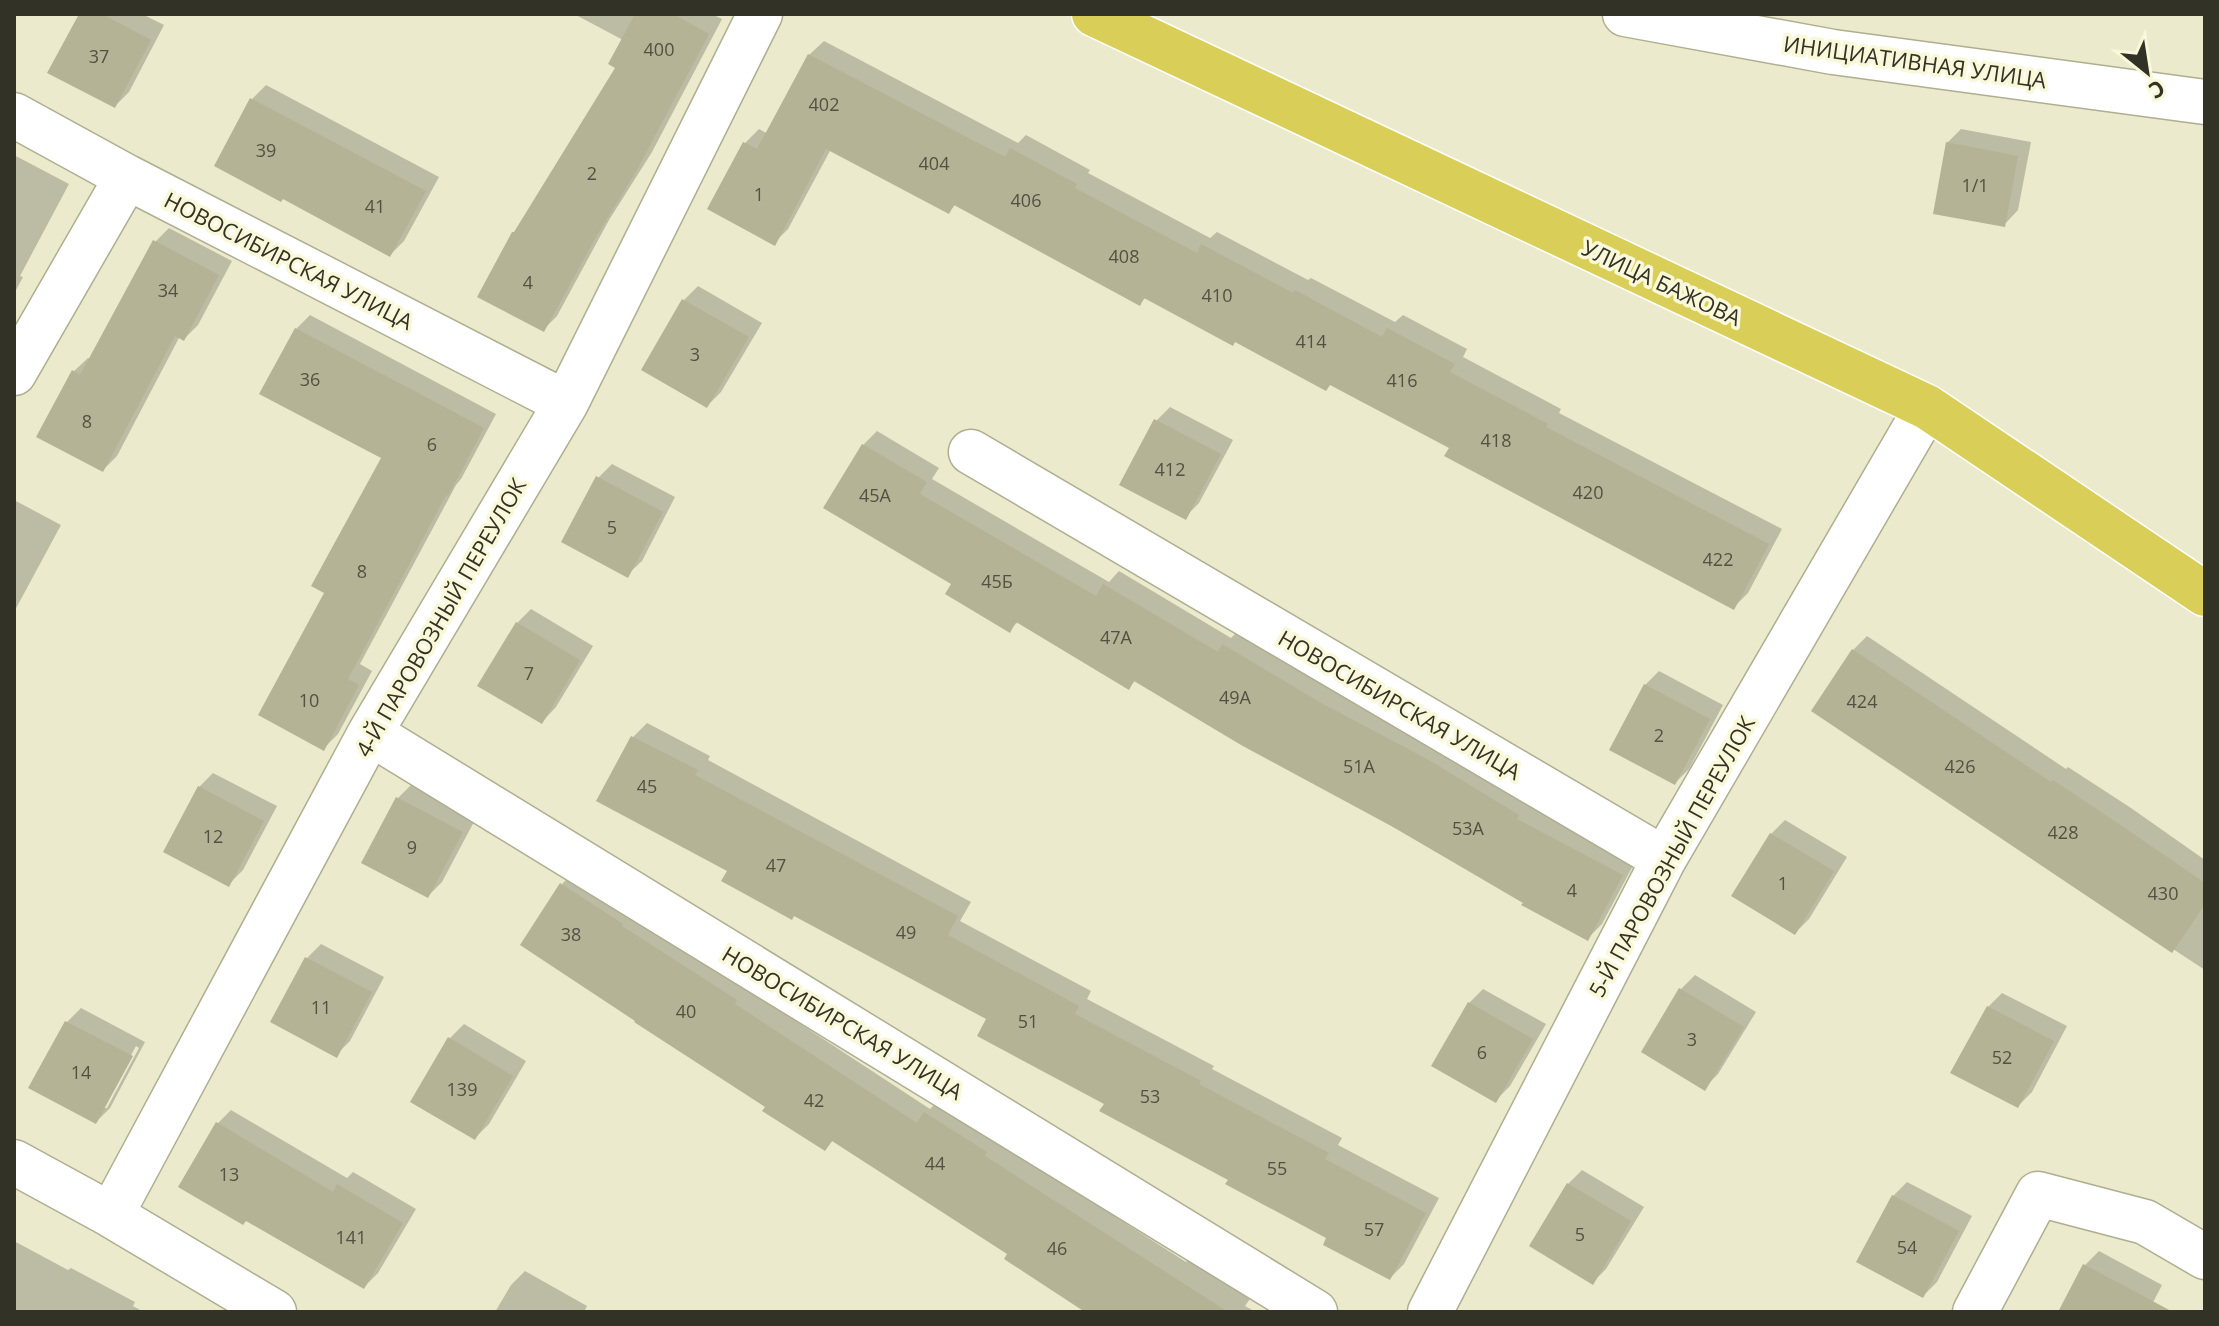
<svg xmlns="http://www.w3.org/2000/svg" width="2219" height="1326" font-family="'Open Sans',sans-serif">
	<style>
		.shadow { fill: #0003; fill-rule: evenodd }
		.building { fill: #b4b396 }
		.lines { fill: none; stroke-linecap: round; stroke-linejoin: round }
		.minor-casing { stroke: #afae91; stroke-width: 47 }
		.highway-casing { stroke: #fff; stroke-width: 47 }
		.minor { stroke: #fff; stroke-width: 44 }
		.highway { stroke: #d9cf58; stroke-width: 44 }
		.labels { text-anchor: middle; dominant-baseline: central; stroke-width: 7; stroke-linejoin: round; paint-order: stroke }
		.number-label { font-size: 18px; fill: #535242 }
		.street-label { font-size: 22px; fill: #333226; stroke: #f9f8d9 }
	</style>
	<rect width="100%" height="100%" fill="#eceacc"/>
	<path class="shadow" d="M81 14H142L164 25 129 92 115 106Z
		M574 14H712L722 19 652 152 609 220 557 316 543 330 618 67 623 40Z
		M824 41 1018 143 1026 135 1090 170 1088 173 1210 238 1217 232 1308 280 1311 278 1395 322 1403 315 1467 349 1463 357 1561 409 1559 413 1782 529 1748 593 1734 607 1451 447 1331 383 1236 341 1146 297 1140 304 956 204 949 212 831 149 788 229 774 243 745 143 759 129 768 134 809 55Z
		M266 85 439 177 404 241 390 255 252 99Z
		M1961 129 2031 142 2018 210 2004 225 1947 143Z
		M14 155 69 184 20 276 23 277 14 294Z
		M169 228 232 261 198 325 184 339 180 336 117 456 103 470 73 372 88 358 91 359 155 242Z
		M698 286 762 323 721 392 707 406 684 300Z
		M310 315 496 414 461 479 456 485 360 664 372 671 338 734 324 748 327 593 384 458 296 329Z
		M1170 407 1233 440 1199 503 1185 517 1156 421Z
		M877 431 939 468 932 479 1109 582 1119 571 1231 638 1238 631 1636 860 1602 924 1588 938 1136 680 1129 687 1019 621 1009 630 954 583 863 445Z
		M612 464 675 497 642 561 627 575 598 478Z
		M14 500 61 525 14 612Z
		M531 609 593 646 556 707 542 722 517 623Z
		M1867 636 2066 769 2068 767 2131 808 2205 860V970L2173 949 1853 650Z
		M1659 671 1723 705 1689 769 1675 783 1645 685Z
		M647 723 710 756 708 760 971 902 960 921 1091 991 1087 999 1214 1066 1212 1069 1342 1138 1338 1145 1439 1198 1404 1264 1390 1278 1329 1237 1106 1103 989 1018 730 870 633 737Z
		M213 773 277 806 243 870 229 884 199 787Z
		M412 784 476 818 442 882 428 896 364 862 398 798Z
		M1785 820 1847 857 1809 919 1795 933 1771 834Z
		M576 870 747 989 930 1109 940 1099 997 1141 1186 1262 1190 1258 1251 1297 1245 1306 1256 1312H1101L834 1139 825 1149 767 1106 562 884Z
		M321 944 384 977 350 1041 336 1055 273 1022 307 958Z
		M1695 975 1756 1012 1718 1074 1704 1088 1643 1051 1681 989Z
		M1483 989 1546 1024 1510 1086 1496 1100 1469 1003Z
		M2002 993 2067 1026 2032 1092 2018 1106 1988 1007Z
		M81 1008 145 1042 110 1108 96 1122 67 1022ZM136 1046 139 1048 107 1108H102Z
		M464 1024 526 1061 489 1124 475 1138 450 1038Z
		M231 1110 347 1178 353 1172 416 1209 378 1273 364 1287 247 1219 217 1124Z
		M1582 1170 1644 1207 1606 1269 1592 1283 1568 1184Z
		M1907 1182 1972 1216 1937 1282 1923 1296 1893 1196Z
		M14 1241 68 1270 71 1268 135 1302 133 1306 144 1312H14Z
		M2099 1251 2162 1285 2148 1312H2060L2085 1265Z
		M525 1271 587 1306 584 1312H495L511 1285Z"/>
	<path class="building" d="M79 14H102L151 40 115 108 47 73Z
		M635 14H673L709 34 638 168 596 237 544 332 477 297 512 232H514L615 68 608 64Z
		M808 54 1005 157 1010 148 1077 184 1075 188 1197 253 1201 244 1293 293 1295 290 1382 337 1387 328 1455 364 1450 372 1548 424 1546 427 1769 544 1734 610 1444 456 1449 448 1330 385 1326 391 1235 342 1233 346 1144 298 1140 306 954 205 949 214 826 149 775 246 707 209 743 142 757 149Z
		M250 98 426 191 390 257 283 199 281 202 214 166Z
		M1946 142 2018 156 2005 227 1933 214Z
		M153 240 219 275 184 341 175 336 103 472 36 437 72 370 80 375Z
		M682 299 749 337 707 408 641 370Z
		M295 328 484 428 448 496 446 495 348 679 359 685 324 751 258 715 324 593 311 586 381 458 259 394Z
		M1154 419 1221 454 1186 520 1119 485Z
		M862 444 927 482 920 494 1096 596 1103 584 1218 652 1222 644 1323 704 1427 759 1519 815 1517 819 1623 875 1588 941 1521 905 1523 903 1393 827 1241 745 1134 681 1129 690 1016 622 1010 633 945 594 951 584 823 508Z
		M596 476 663 512 628 578 561 542Z
		M516 622 580 660 542 724 477 686Z
		M1852 649 2051 782 2053 780 2116 822 2205 883V904L2172 953 1811 711Z
		M1644 684 1710 719 1675 785 1609 750Z
		M631 736 698 770 695 775 958 916 948 935 1079 1006 1075 1014 1201 1081 1199 1084 1329 1153 1325 1159 1426 1213 1390 1280 1323 1245 1326 1238 1225 1184 1228 1180 1099 1111 1104 1104 977 1036 986 1019 794 916 792 920 721 881 727 871 596 801Z
		M198 786 264 821 229 887 163 852Z
		M396 797 463 832 428 898 361 863Z
		M1770 833 1834 871 1795 935 1731 896Z
		M560 883 623 924 622 926 737 1000 735 1004 917 1123 924 1112 987 1152 985 1156 1228 1312H1085L1004 1259 1007 1254 832 1141 825 1151 762 1111 765 1107 634 1022 635 1021 520 945Z
		M305 957 372 992 337 1058 270 1022Z
		M1679 988 1744 1027 1705 1091 1641 1052Z
		M1468 1002 1533 1039 1496 1103 1431 1066Z
		M1987 1006 2054 1041 2018 1108 1950 1073Z
		M65 1021 133 1056 96 1124 28 1088Z
		M448 1037 513 1076 475 1140 410 1102Z
		M216 1122 333 1192 337 1184 403 1223 364 1289 246 1221 243 1225 178 1187Z
		M1567 1183 1631 1221 1593 1285 1529 1246Z
		M1892 1195 1959 1231 1923 1298 1856 1262Z
		M2083 1264 2173 1312H2058Z"/>
	<g class="lines">
		<defs>
			<path id="minor" d="M1625 14 1833 52 2205 102
				M14 115 127 177 566 403
				M14 373 127 177
				M971 452 1664 859
				M370 733 1315 1312
				M14 1162 111 1215 274 1312
				M111 1215 370 733 566 403 760 14
				M1430 1312 1664 859 1927 407
				M1975 1312 2038 1194 2145 1222 2205 1257"/>
			<path id="highway" d="M1094 14 1927 407 2205 594"/>
		</defs>
		<use href="#minor" class="minor-casing"/>
		<use href="#highway" class="highway-casing"/>
		<use href="#minor" class="minor"/>
		<use href="#highway" class="highway"/>
	</g>
	<g class="labels">
		<g class="number-label">
			<text x="659" y="49">400</text>
			<text x="99" y="56">37</text>
			<text x="824" y="104">402</text>
			<text x="266" y="150">39</text>
			<text x="934" y="163">404</text>
			<text x="592" y="173">2</text>
			<text x="1975" y="185">1/1</text>
			<text x="759" y="194">1</text>
			<text x="1026" y="200">406</text>
			<text x="375" y="206">41</text>
			<text x="1124" y="256">408</text>
			<text x="528" y="282">4</text>
			<text x="168" y="290">34</text>
			<text x="1217" y="295">410</text>
			<text x="1311" y="341">414</text>
			<text x="695" y="354">3</text>
			<text x="310" y="379">36</text>
			<text x="1402" y="380">416</text>
			<text x="87" y="421">8</text>
			<text x="1496" y="440">418</text>
			<text x="432" y="444">6</text>
			<text x="1170" y="469">412</text>
			<text x="1588" y="492">420</text>
			<text x="875" y="495">45А</text>
			<text x="612" y="527">5</text>
			<text x="1718" y="559">422</text>
			<text x="362" y="571">8</text>
			<text x="997" y="581">45Б</text>
			<text x="1116" y="637">47А</text>
			<text x="529" y="673">7</text>
			<text x="1235" y="697">49А</text>
			<text x="309" y="700">10</text>
			<text x="1862" y="701">424</text>
			<text x="1659" y="735">2</text>
			<text x="1359" y="766">51А</text>
			<text x="1960" y="766">426</text>
			<text x="647" y="786">45</text>
			<text x="1468" y="828">53А</text>
			<text x="2063" y="832">428</text>
			<text x="213" y="836">12</text>
			<text x="412" y="847">9</text>
			<text x="776" y="865">47</text>
			<text x="1783" y="883">1</text>
			<text x="1572" y="890">4</text>
			<text x="2163" y="893">430</text>
			<text x="906" y="932">49</text>
			<text x="571" y="934">38</text>
			<text x="321" y="1007">11</text>
			<text x="686" y="1011">40</text>
			<text x="1028" y="1021">51</text>
			<text x="1692" y="1039">3</text>
			<text x="1482" y="1052">6</text>
			<text x="2002" y="1057">52</text>
			<text x="81" y="1072">14</text>
			<text x="462" y="1089">139</text>
			<text x="1150" y="1096">53</text>
			<text x="814" y="1100">42</text>
			<text x="935" y="1163">44</text>
			<text x="1277" y="1168">55</text>
			<text x="229" y="1174">13</text>
			<text x="1374" y="1229">57</text>
			<text x="1580" y="1234">5</text>
			<text x="351" y="1237">141</text>
			<text x="1907" y="1247">54</text>
			<text x="1057" y="1248">46</text>
		</g>
		<g class="street-label">
			<text transform="translate(1915 61) rotate(8)">ИНИЦИАТИВНАЯ УЛИЦА</text>
			<text transform="translate(289 260) rotate(27)">НОВОСИБИРСКАЯ УЛИЦА</text>
			<text transform="translate(1662 282) rotate(25)">УЛИЦА БАЖОВА</text>
			<text transform="translate(440 617) rotate(-60)">4-Й ПАРОВОЗНЫЙ ПЕРЕУЛОК</text>
			<text transform="translate(1400 704) rotate(30)">НОВОСИБИРСКАЯ УЛИЦА</text>
			<text transform="translate(1671 856) rotate(-61)">5-Й ПАРОВОЗНЫЙ ПЕРЕУЛОК</text>
			<text transform="translate(843 1022) rotate(31)">НОВОСИБИРСКАЯ УЛИЦА</text>
		</g>
	</g>
	<rect width="2219" height="1326" fill="none" stroke="#333226" stroke-width="32"/>
	<g transform="translate(2147 72) rotate(150)" stroke="#f9f8d9" stroke-width="6" paint-order="stroke">
	<path d="M0-6L14 30L0 20L-14 30Z" fill="#333226"/>
	<text y="-12" font-size="22" font-weight="bold" text-anchor="middle" fill="#333226">С</text>
	</g>
</svg>
